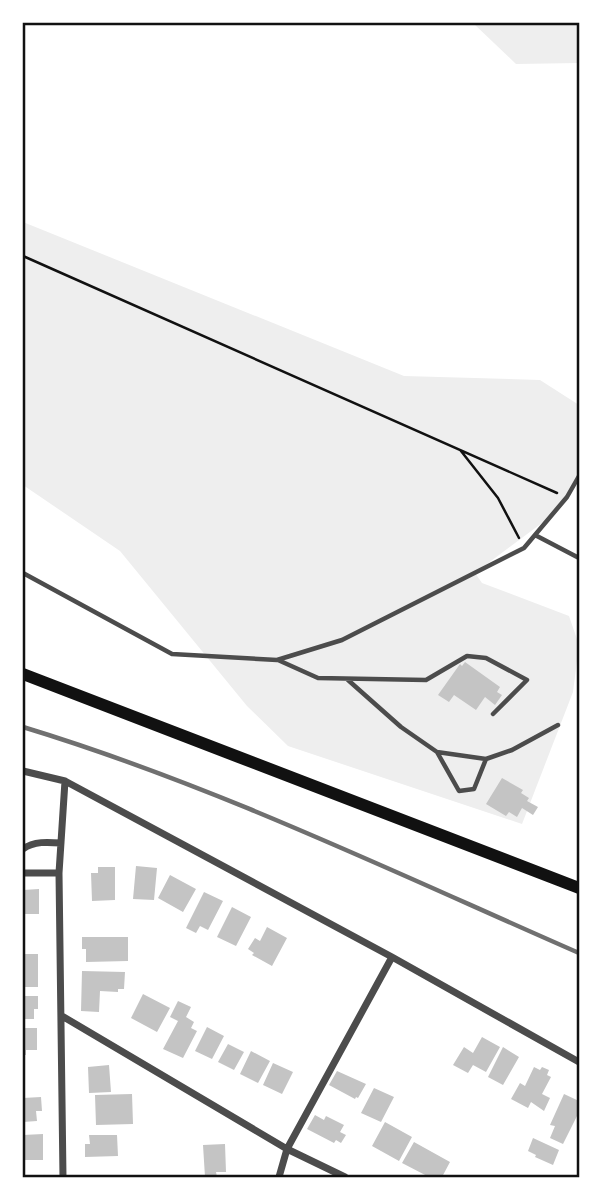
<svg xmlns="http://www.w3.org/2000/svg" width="602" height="1200" font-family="'DejaVu Sans',sans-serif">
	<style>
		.green { fill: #eee }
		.building { fill: #c4c4c4 }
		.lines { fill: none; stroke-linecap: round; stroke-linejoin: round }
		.path { stroke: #111; stroke-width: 2.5 }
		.service { stroke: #4c4c4c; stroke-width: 4.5 }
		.minor { stroke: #4c4c4c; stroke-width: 7 }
		.secondary { stroke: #111; stroke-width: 12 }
		.rail { stroke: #707070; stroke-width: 4.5 }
		.neatline { fill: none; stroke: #111; stroke-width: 2.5 }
	</style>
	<rect width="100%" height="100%" fill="#fff"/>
	<path class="green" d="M473 23H579V63L516 64Z
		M23 222 404 376 540 380 579 405V478L546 520 475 573 482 583 569 616 579 645 573 692 522 824 288 746 247 706 120 551 23 485Z"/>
	<path class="building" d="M465 662 500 687 497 692 502 695 495 705 485 697 476 710 454 695 449 702 438 695 460 664 462 666Z
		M502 778 523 790 521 793 529 798 527 801 538 807 533 815 522 808 517 817 509 812 506 816 486 804Z
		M136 866 157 868 154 900 133 899Z
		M98 867H115V900L92 901 91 873H98Z
		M170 875 196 889 183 912 158 898Z
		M39 889V914H23V890Z
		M204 892 223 901 208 930 200 926 196 933 186 928Z
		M232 907 251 917 236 946 217 937Z
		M267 927 287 938 272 966 252 955 254 953 248 949 255 938 260 941Z
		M82 937H128V961L86 962V949H82Z
		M23 954H38V987H23Z
		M82 971 125 972 124 989H118V992L100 991 99 1012 81 1011Z
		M143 994 170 1008 157 1032 131 1018Z
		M23 996H38V1009H34V1019H23Z
		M178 1001 191 1007 186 1017 194 1022 191 1028 197 1031 183 1058 163 1049 178 1021 170 1017Z
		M207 1027 224 1036 212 1059 195 1051Z
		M23 1028H37V1050H26V1055H23Z
		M482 1037 500 1047 486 1072 473 1065 468 1073 453 1065 464 1047 473 1053Z
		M228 1044 244 1052 234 1070 218 1062Z
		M503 1047 519 1057 503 1085 488 1077Z
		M251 1051 270 1061 258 1083 240 1074Z
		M273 1063 293 1072 282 1094 263 1085Z
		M109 1065 111 1092 89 1093 88 1067Z
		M534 1067 540 1070 542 1067 549 1070 547 1075 551 1077 542 1094 550 1098 544 1111 531 1102 528 1108 511 1099 520 1083 525 1086Z
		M337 1071 366 1084 358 1098 356 1097 355 1099 329 1085Z
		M374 1088 394 1097 381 1122 361 1113Z
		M132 1094 133 1124 96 1125 95 1095Z
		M564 1094 579 1101V1112L563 1144 550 1138 555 1126 550 1125Z
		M41 1097 42 1111H36L37 1121 23 1122V1098Z
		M315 1115 324 1120 326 1116 344 1125 340 1132 346 1135 341 1143 336 1140 334 1143 307 1129Z
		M385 1122 412 1137 399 1161 372 1146Z
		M43 1134V1160H23V1135Z
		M89 1135H117L118 1156 85 1157V1144H90Z
		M533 1138 559 1150 553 1165 535 1157 536 1155 528 1151Z
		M414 1142 450 1162 442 1177H429L402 1163Z
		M225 1144 226 1172H216L217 1177H205L203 1145Z"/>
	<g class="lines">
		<path class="path" d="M23 256 557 493
			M461 451 498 498 519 538"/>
		<path class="service" d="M535 535 579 558
			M23 573 172 654 277 660 342 640 524 548 567 497 579 476
			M278 660 318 678 426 680 467 656 486 658 527 680 493 714
			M348 680 401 727 437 752 486 759 512 750 558 725
			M437 752 459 791 474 789 486 759"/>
		<path class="minor" d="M23 771 65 781 392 957 579 1062
			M23 849C34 841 48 842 61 843
			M23 873H59
			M62 1016 287 1149 345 1177
			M63 1177 59 873 65 781
			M279 1177 287 1149 392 957"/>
		<path class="secondary" d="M23 674 579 888"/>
		<path class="rail" d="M23 727C214 785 396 873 579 953"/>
	</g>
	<rect width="602" height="1200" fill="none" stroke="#ffffff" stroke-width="49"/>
	<rect x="24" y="24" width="554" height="1152" class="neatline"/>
</svg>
